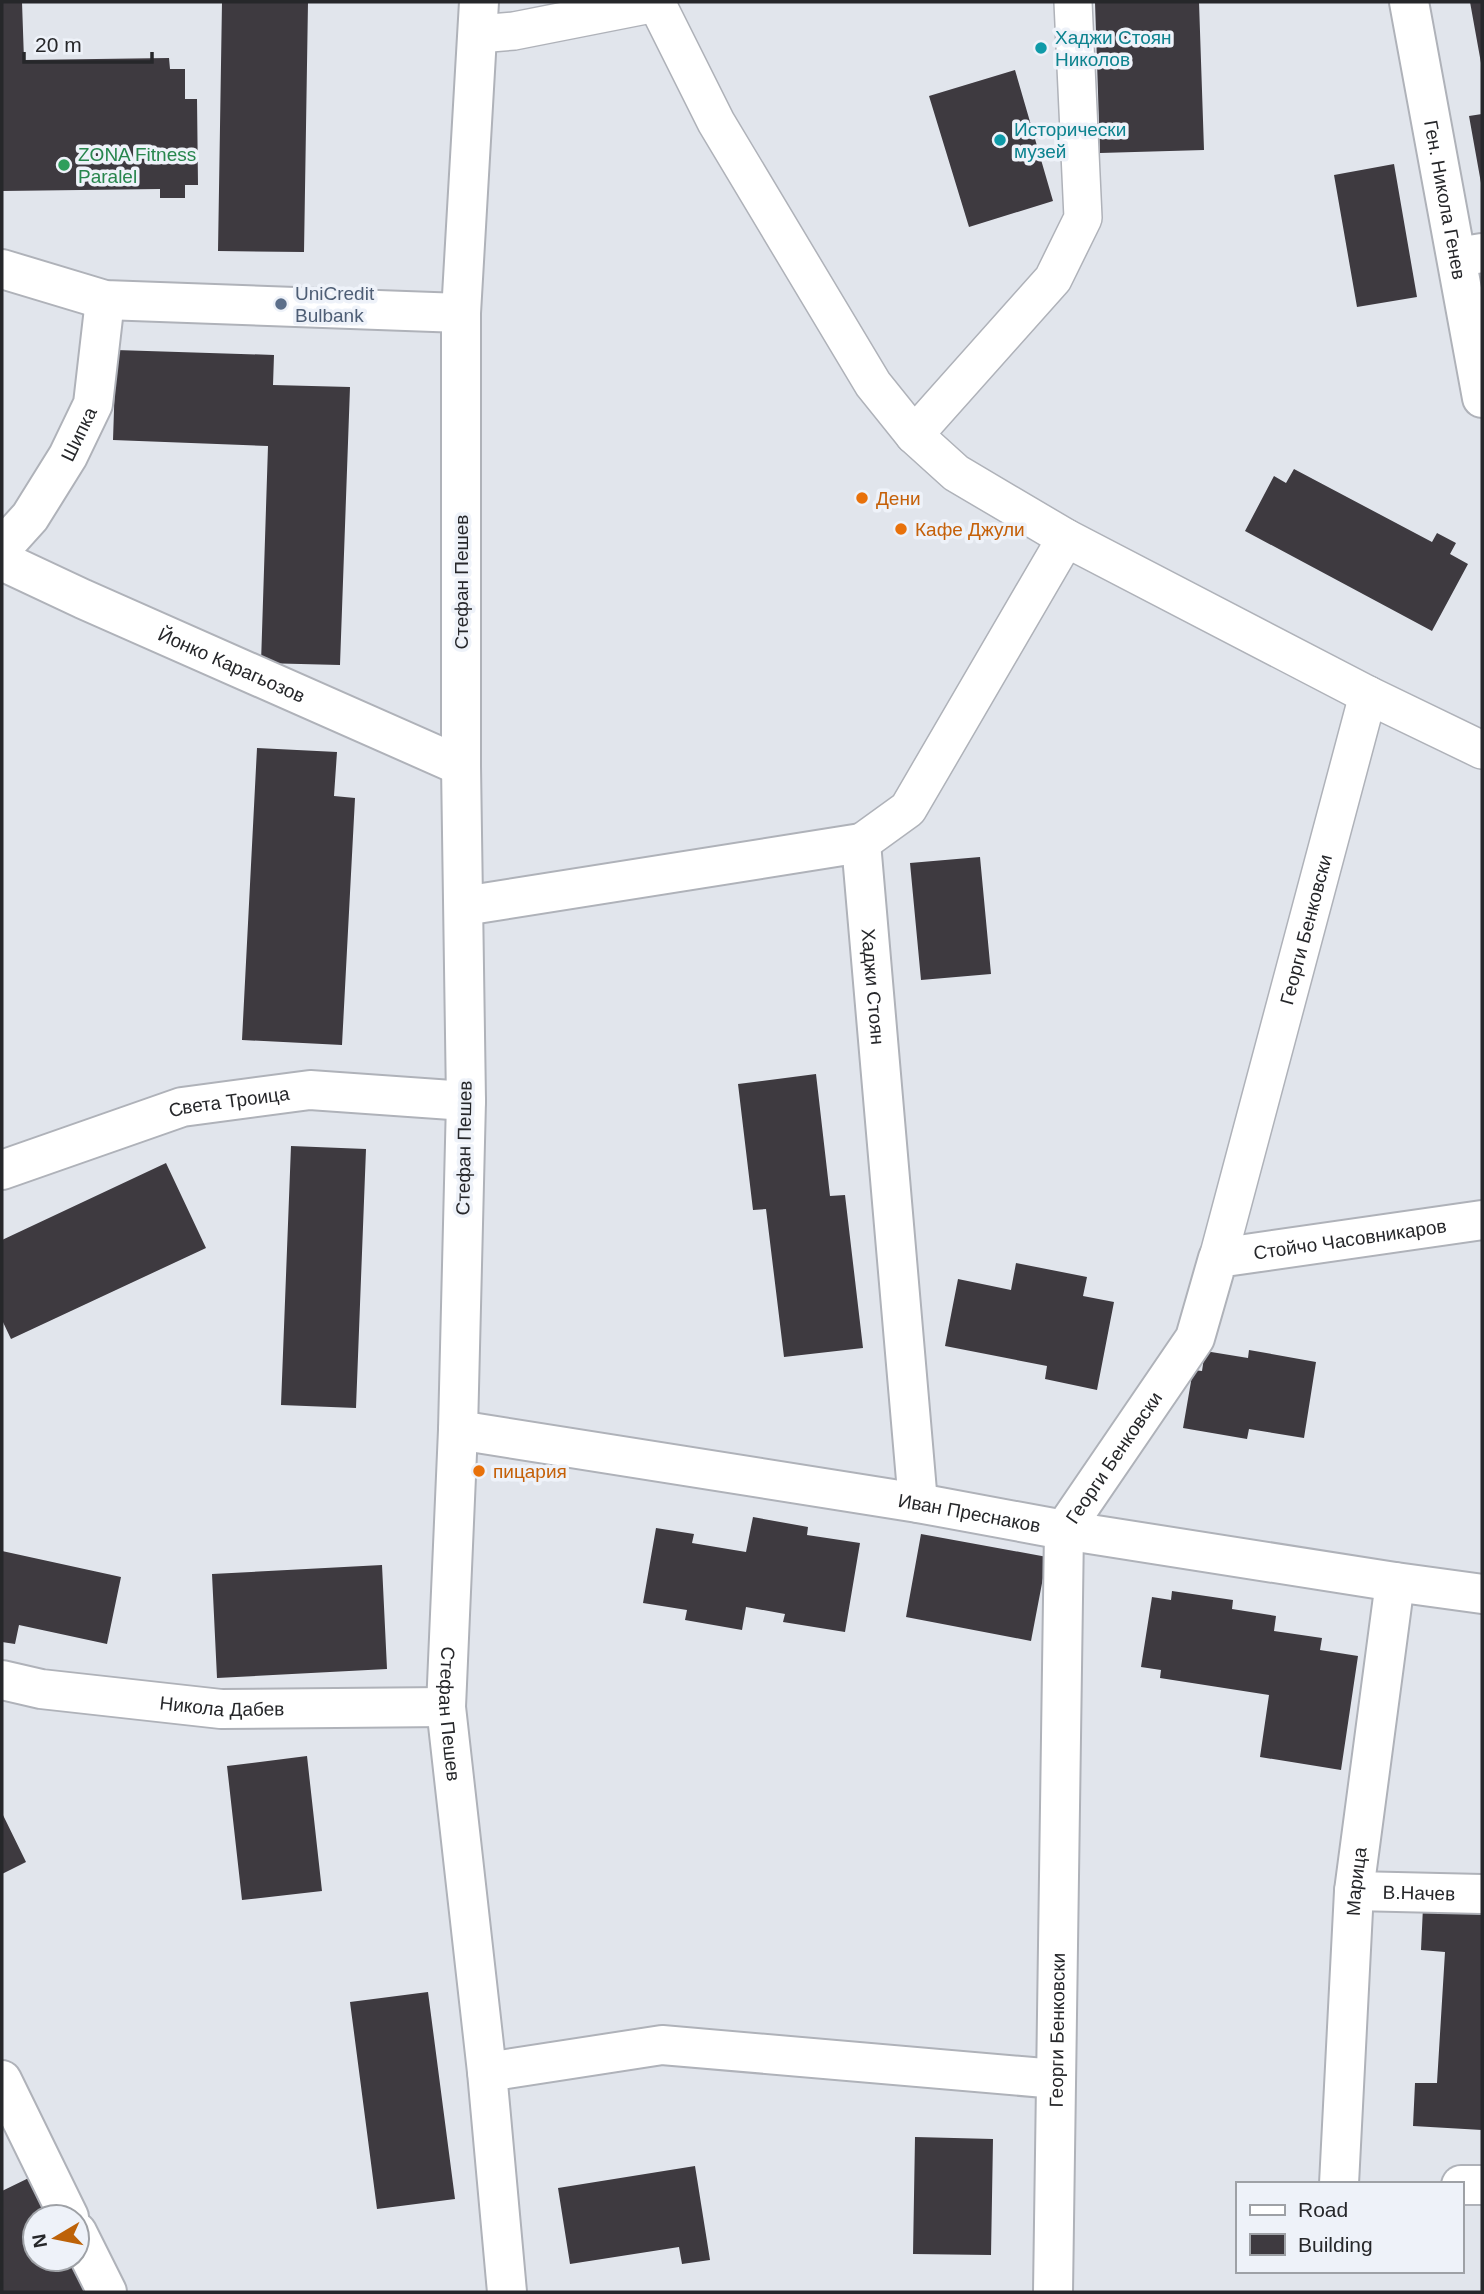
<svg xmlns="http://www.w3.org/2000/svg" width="1484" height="2294" font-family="Arial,sans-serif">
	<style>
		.building { fill: #3e3a40 }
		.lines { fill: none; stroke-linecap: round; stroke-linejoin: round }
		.pedestrian-casing { stroke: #afb2b9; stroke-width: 40 }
		.minor-casing { stroke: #afb2b9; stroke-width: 42 }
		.tertiary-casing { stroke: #afb2b9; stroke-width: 42 }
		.pedestrian { stroke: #fff; stroke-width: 37 }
		.minor { stroke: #fff; stroke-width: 38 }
		.tertiary { stroke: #fff; stroke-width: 38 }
		.culture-dot { fill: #0f9aa8; stroke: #eef2f9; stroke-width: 2.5 }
		.leisure-dot { fill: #2e9e5b; stroke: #eef2f9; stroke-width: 2.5 }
		.service-dot { fill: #5c6f8a; stroke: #eef2f9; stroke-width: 2.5 }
		.food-dot { fill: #e8710a; stroke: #eef2f9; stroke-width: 2.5 }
		.labels { text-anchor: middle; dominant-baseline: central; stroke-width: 7; stroke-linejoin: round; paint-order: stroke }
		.culture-label { font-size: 19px; fill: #0d838f; stroke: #eef2f9; text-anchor: start }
		.leisure-label { font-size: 19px; fill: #27864d; stroke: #eef2f9; text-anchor: start }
		.street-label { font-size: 19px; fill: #26272a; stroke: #eef2f9 }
		.service-label { font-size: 19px; fill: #4e5e75; stroke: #eef2f9; text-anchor: start }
		.food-label { font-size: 19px; fill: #c56008; stroke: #eef2f9; text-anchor: start }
	</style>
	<rect width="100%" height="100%" fill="#e1e5ec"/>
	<path class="building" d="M2 2H22L24 60 169 58 170 69H185V99H197L198 185H185V198H160V189L2 191Z
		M222 2H308L304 252 218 251Z
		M1095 2H1199L1204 150 1100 153Z
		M1470 2H1482V63H1481Z
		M1015 70 1053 201 969 227 929 96Z
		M1482 114V183H1481L1469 116Z
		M1394 164 1417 297 1357 307 1334 175Z
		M116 350 274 355 273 385 350 387 340 665 261 663 268 446 113 440Z
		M1294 469 1432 542 1437 533 1456 543 1450 554 1468 564 1432 631 1245 531 1274 476 1286 483Z
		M257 748 337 752 334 796 355 798 342 1045 242 1040Z
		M980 857 991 974 921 980 910 863Z
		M816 1074 830 1196 845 1195 863 1348 784 1357 766 1209 753 1210 738 1084Z
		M291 1146 366 1149 356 1408 281 1405Z
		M166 1163 206 1248 11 1339 2 1320V1240Z
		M1016 1263 1087 1277 1083 1296 1114 1302 1097 1390 1045 1379 1047 1366 945 1346 958 1279 1011 1290Z
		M1249 1350 1316 1362 1304 1438 1249 1429 1247 1439 1183 1428 1193 1370 1202 1371 1205 1351 1248 1358Z
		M753 1517 808 1527 807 1535 860 1543 845 1632 783 1622 785 1614 746 1607 742 1630 685 1620 687 1610 643 1603 656 1528 694 1534 692 1543 746 1552Z
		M921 1534 1047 1557 1031 1641 906 1617Z
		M2 1551 121 1577 107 1644 19 1625 15 1644 2 1642Z
		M382 1565 387 1669 217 1678 212 1574Z
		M1172 1591 1233 1600 1232 1609 1276 1616 1274 1631 1322 1638 1320 1650 1358 1656 1341 1770 1260 1757 1269 1695 1160 1678 1161 1670 1141 1667 1152 1597 1171 1600Z
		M307 1756 322 1891 242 1900 227 1766Z
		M2 1813 26 1862 2 1874Z
		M1423 1907 1482 1910V2130L1413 2126 1415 2083H1437L1445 1952 1421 1950Z
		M428 1992 455 2199 377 2209 350 2002Z
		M915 2137 993 2139 991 2255 913 2254Z
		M695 2166 710 2260 682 2264 679 2247 570 2264 558 2188Z
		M39 2173 60 2217H35V2259H77L97 2292H2V2191Z"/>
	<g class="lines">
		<defs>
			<g id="pedestrian">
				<path d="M656 2 716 122 873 384 914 435 956 473 1066 538 1368 695 1482 750"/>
				<path d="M478 34 514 31 656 3"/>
				<path d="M914 435 1053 279 1083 218 1073 2"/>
				<path d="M861 843 908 809 1066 538"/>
				<path id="s1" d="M1218 1258 1368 695"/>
			</g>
			<g id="minor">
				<path d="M1457 257 1482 253"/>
				<path d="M2 269 105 300 461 313"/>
				<path id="s2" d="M2 548 30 517 68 456 93 404 105 300"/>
				<path id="s3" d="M2 561 83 599 461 766"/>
				<path id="s4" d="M464 906 861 843 918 1503"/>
				<path id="s5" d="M2 1170 182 1107 310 1090 466 1101"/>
				<path id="s6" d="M2 1680 41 1689 221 1709 446 1707"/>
				<path id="s7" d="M1354 1891 1482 1894"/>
				<path d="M487 2072 662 2045 1056 2079"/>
				<path d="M2 2080 69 2217"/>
				<path id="s8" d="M1339 2184 1354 1891 1395 1582"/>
				<path d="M1461 2185H1482"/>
				<path d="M77 2232 107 2292"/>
				<path id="s9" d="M1053 2292 1064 1530 1195 1338 1218 1258 1482 1220"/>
			</g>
			<g id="tertiary">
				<path id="s10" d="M479 2 461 313V766L466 1101 458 1430 446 1707 487 2072 507 2292"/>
				<path id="s11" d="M1409 2 1482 398"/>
				<path id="s12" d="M458 1430 918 1503 1064 1530 1395 1582 1482 1594"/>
			</g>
		</defs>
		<use href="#pedestrian" class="pedestrian-casing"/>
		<use href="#minor" class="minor-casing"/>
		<use href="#tertiary" class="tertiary-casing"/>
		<use href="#pedestrian" class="pedestrian"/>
		<use href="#minor" class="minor"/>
		<use href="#tertiary" class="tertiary"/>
	</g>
	<g class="culture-dot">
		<circle cx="1041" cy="48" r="7"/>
		<circle cx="1000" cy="140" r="7"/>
	</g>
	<circle class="leisure-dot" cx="64" cy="165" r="7"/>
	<circle class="service-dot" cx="281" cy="304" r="7"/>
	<g class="food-dot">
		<circle cx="862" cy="498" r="7"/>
		<circle cx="901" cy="529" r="7"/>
		<circle cx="479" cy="1471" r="7"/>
	</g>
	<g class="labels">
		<g class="culture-label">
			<text x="1055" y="37">Хаджи Стоян<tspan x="1055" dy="22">Николов</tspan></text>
			<text x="1014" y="129">Исторически<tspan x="1014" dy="22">музей</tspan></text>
		</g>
		<g class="leisure-label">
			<text x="78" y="154">ZONA Fitness<tspan x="78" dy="22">Paralel</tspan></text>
		</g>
		<g class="street-label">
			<text stroke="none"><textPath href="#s11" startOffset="201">Ген. Никола Генев</textPath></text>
			<text stroke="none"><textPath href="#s2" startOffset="138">Шипка</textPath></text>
			<text transform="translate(461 582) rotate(-90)">Стефан Пешев</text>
			<text stroke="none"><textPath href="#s3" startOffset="252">Йонко Карагьозов</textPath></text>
			<text stroke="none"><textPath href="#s1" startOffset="340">Георги Бенковски</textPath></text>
			<text stroke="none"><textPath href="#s4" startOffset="546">Хаджи Стоян</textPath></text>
			<text stroke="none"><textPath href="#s5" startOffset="238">Света Троица</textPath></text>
			<text transform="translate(464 1148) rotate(-89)">Стефан Пешев</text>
			<text stroke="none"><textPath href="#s9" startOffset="1211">Стойчо Часовникаров</textPath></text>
			<text stroke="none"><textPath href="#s9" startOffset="850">Георги Бенковски</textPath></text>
			<text stroke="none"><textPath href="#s12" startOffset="518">Иван Преснаков</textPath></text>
			<text stroke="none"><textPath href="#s6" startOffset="222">Никола Дабев</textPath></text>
			<text stroke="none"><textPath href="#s10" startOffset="1713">Стефан Пешев</textPath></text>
			<text stroke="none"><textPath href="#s8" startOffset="303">Марица</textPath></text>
			<text stroke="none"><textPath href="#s7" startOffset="65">В.Начев</textPath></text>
			<text stroke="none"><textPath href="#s9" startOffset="262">Георги Бенковски</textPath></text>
		</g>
		<g class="service-label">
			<text x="295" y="293">UniCredit<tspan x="295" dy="22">Bulbank</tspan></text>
		</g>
		<g class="food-label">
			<text x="876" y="498">Дени</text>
			<text x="915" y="529">Кафе Джули</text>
			<text x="493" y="1471">пицария</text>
		</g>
	</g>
	<rect width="1484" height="2294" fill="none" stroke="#26272a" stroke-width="7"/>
	<rect x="1236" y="2182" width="228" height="91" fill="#eef2f9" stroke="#9ea1a6" stroke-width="2"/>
	<rect x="1250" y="2205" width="35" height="10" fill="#ffffff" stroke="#9ea1a6" stroke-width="2"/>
	<text x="1298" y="2217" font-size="21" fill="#26272a">Road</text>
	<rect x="1250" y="2234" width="35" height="21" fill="#3e3a40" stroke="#9ea1a6" stroke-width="2"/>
	<text x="1298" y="2252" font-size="21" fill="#26272a">Building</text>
	<g transform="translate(56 2238) rotate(260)"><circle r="33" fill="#eef2f9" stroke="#9ea1a6" stroke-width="2"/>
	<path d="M0-5L12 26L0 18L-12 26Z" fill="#bd6208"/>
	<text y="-10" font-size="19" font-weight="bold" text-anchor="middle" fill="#26272a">N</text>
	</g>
	<path d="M24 52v10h128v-10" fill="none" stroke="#26272a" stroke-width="3.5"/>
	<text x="35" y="52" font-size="21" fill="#26272a" stroke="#eef2f9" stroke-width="5" paint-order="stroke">20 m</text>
</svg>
